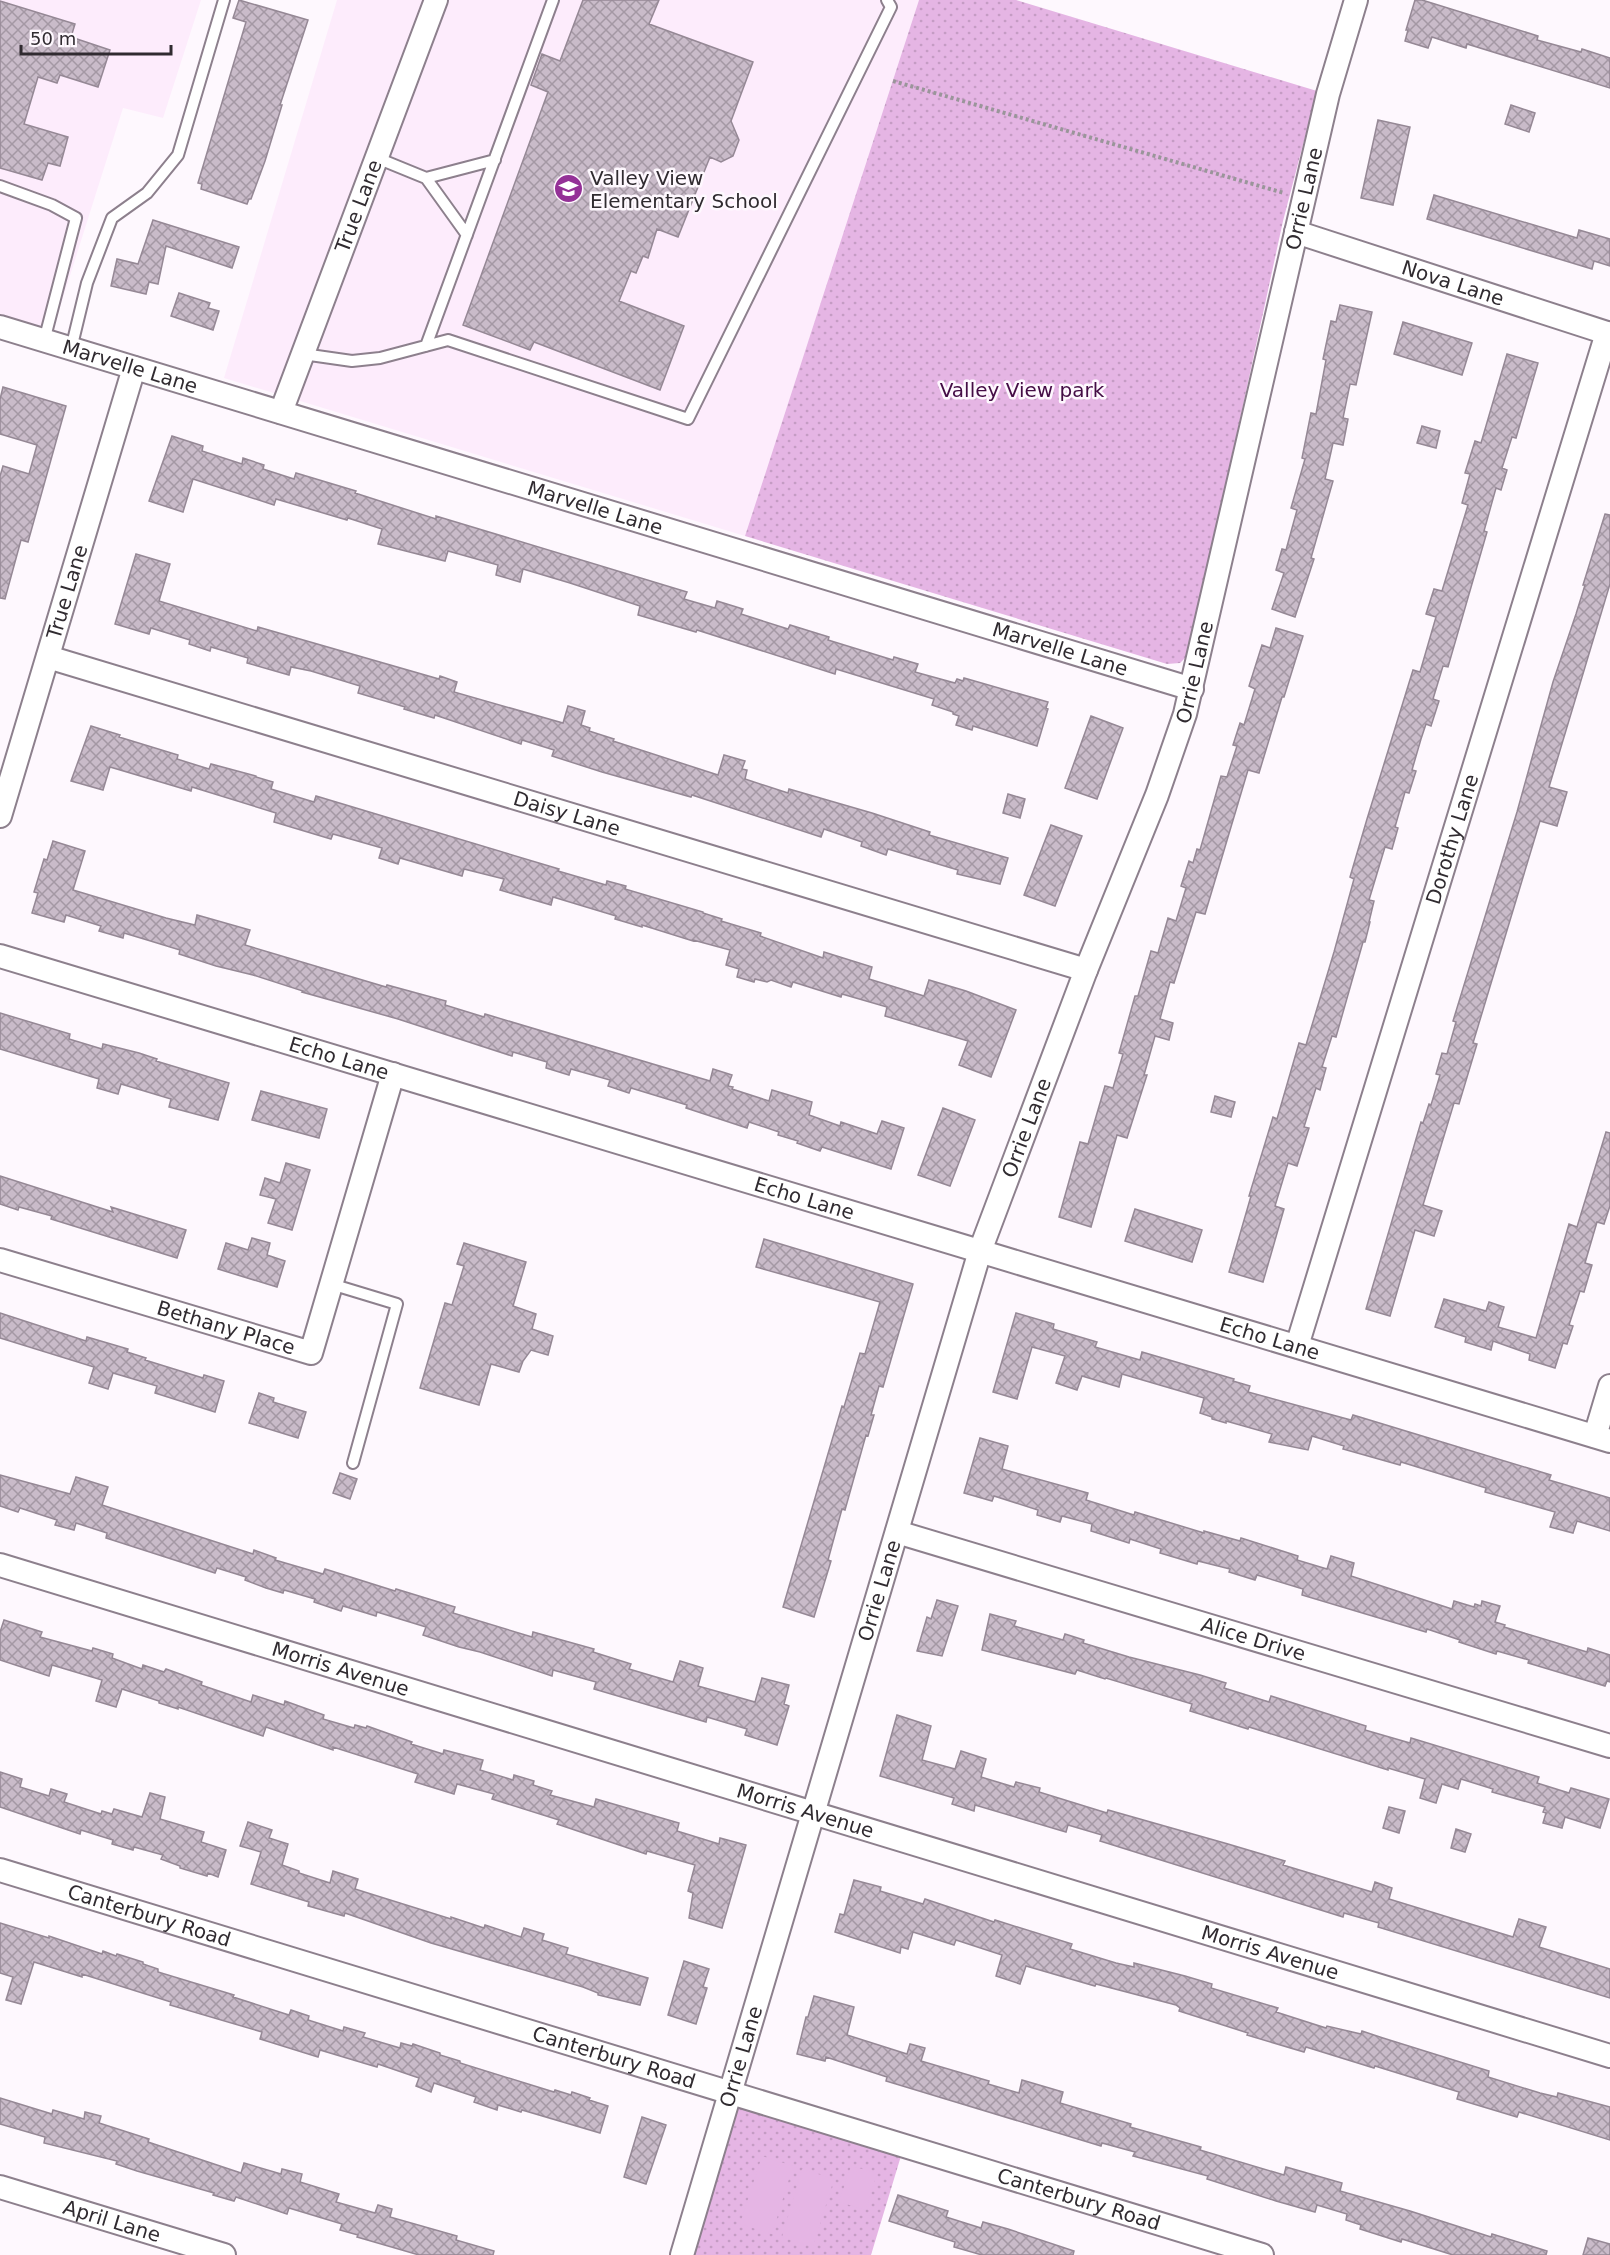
<svg xmlns="http://www.w3.org/2000/svg" width="1610" height="2255" font-family="'DejaVu Sans',sans-serif">
	<style>
		.built { fill: #fdecfc }
		.grass { fill: url(#grass-dots) }
		.garden { fill: #e5b5e4 }
		.building { fill: url(#building-cross-hatch); stroke: #958895; stroke-width: 1.5 }
		.lines { fill: none; stroke-linecap: round; stroke-linejoin: round }
		.service-casing { stroke: #8d808d; stroke-width: 14 }
		.minor-casing { stroke: #8d808d; stroke-width: 26 }
		.path { stroke: #9a959a; stroke-width: 4; stroke-dasharray: 3 3; stroke-linecap: butt }
		.service { stroke: #fff; stroke-width: 10 }
		.minor { stroke: #fff; stroke-width: 22 }
		.labels { text-anchor: middle; dominant-baseline: central; stroke-width: 5; stroke-linejoin: round; paint-order: stroke }
		.poi-label { font-size: 20px; fill: #302b30; stroke: #fef8fe; text-anchor: start }
		.street-label { font-size: 20px; fill: #302b30; stroke: #fef8fe }
		.park-label { font-size: 20px; fill: #440c45; stroke: #fef8fe }
	</style>
	<defs>
		<pattern id="grass-dots" width="8" height="8" patternUnits="userSpaceOnUse" patternTransform="scale(1.5)"><rect width="8" height="8" fill="#e5b5e4"/><path d="M2 2h.1M6 6h.1" fill="none" stroke="#c59cc4" stroke-width="1.8" stroke-linecap="round"/></pattern>
		<pattern id="building-cross-hatch" width="8" height="8" patternUnits="userSpaceOnUse" patternTransform="scale(1.5)"><rect width="8" height="8" fill="#c9bbc9"/><path d="M0 0l8 8M0 8l8-8" fill="none" stroke="#a498a4"/></pattern>
	</defs>
	<rect width="100%" height="100%" fill="#fef8fe"/>
	<path class="built" d="M0 0H201L163 118 123 108 49 342 0 327Z
		M337 0H919L745 536 224 378Z"/>
	<path class="grass" d="M919 0H1016L1317 91 1283 221 1189 654 1180 663 1167 664 745 536Z
		M731 2092 904 2146 871 2255H682Z"/>
	<path class="garden" d="M762 2156 793 2166 772 2234 740 2224Z
		M851 2166 877 2173 866 2210 839 2202Z
		M802 2169 834 2179 813 2247 782 2237Z"/>
	<path class="building" d="M239 0 308 20 280 105H282L265 161 251 199H249L247 204 201 189 202 184 198 183 246 22 233 18Z
		M583 0H659L649 24 753 62 731 121 739 140 733 156 721 162 710 157 678 237 657 229 648 258 643 256 636 273 631 271 619 301 684 326 660 390 534 342 530 350 463 325 548 92 531 85 542 54 560 61Z
		M1415 0H1422L1538 36 1537 40 1581 52 1582 49 1610 58V88L1467 44 1466 48 1432 37 1428 48 1405 41 1408 30H1406Z
		M0 1 75 24 71 37 110 50 98 87 60 75 57 83 38 77 24 124 68 137 60 166 48 163 42 180 0 168Z
		M1511 105 1535 113 1529 132 1505 124Z
		M1378 120 1410 127 1393 205 1361 198Z
		M1434 195 1577 238 1579 230 1610 239V266L1594 261 1592 269 1427 219Z
		M153 220 239 247 232 268 166 246 158 284 149 282 146 294 111 286 117 259 138 264Z
		M179 293 210 303 208 308 219 311 213 330 171 316Z
		M1340 305 1372 312 1356 385 1350 384 1343 418 1348 419 1343 445 1333 443 1325 479 1333 481 1311 558 1314 559 1295 617 1272 609 1284 573 1276 570 1282 549 1286 550 1297 510 1291 508 1305 459 1302 458 1311 413 1316 414 1326 360 1323 359 1331 321 1336 322Z
		M1403 322 1472 343 1462 375 1394 354Z
		M1507 354 1538 363 1516 438 1512 437 1502 468 1507 470 1501 490 1496 488 1484 531 1487 532 1448 667 1443 666 1433 699 1439 701 1431 726 1426 724 1421 739 1412 770 1416 771 1409 793 1405 792 1395 827 1398 828 1392 849 1385 847 1369 900 1374 901 1369 922H1370L1365 942H1363L1336 1037 1332 1036 1322 1067 1326 1068 1320 1090 1316 1088 1304 1127 1309 1128 1297 1166 1288 1163 1275 1206 1284 1209 1263 1282 1229 1272 1251 1196H1249L1273 1117 1277 1119 1299 1043 1306 1045 1334 952 1354 879 1350 877 1367 819 1413 670 1420 672 1436 617 1426 614 1434 589 1442 591 1468 505 1462 503 1470 474 1465 473 1475 441 1481 443Z
		M3 387 66 406 28 542 21 540 5 599 0 598V476L3 466 29 474 37 445 0 434V399Z
		M1422 426 1440 431 1436 448 1417 443Z
		M172 436 203 446 202 451 242 464 243 458 264 465 263 469 294 479 296 473 356 491 355 493 436 519V516L687 592 684 599 715 608 717 601 743 609 741 614 788 629 790 625 829 637 828 640 893 660 894 657 918 664 915 672 955 683 957 679 963 681 964 678 1048 702 1046 708 1048 709 1037 746 973 726 972 730 956 725 959 716 953 714V712L932 705 934 699 836 669 835 674 697 630 696 632 638 615 640 606 570 583 523 569 520 582 496 575 498 565 448 551 445 561 378 544 382 529 348 518 347 520 276 499 274 505 193 479 183 512 149 501Z
		M1605 514 1610 515V584L1549 787 1567 792 1557 826 1540 821 1473 1043 1477 1044 1459 1104 1454 1103 1423 1205 1442 1211 1434 1236 1415 1230 1390 1316 1366 1309 1421 1122 1423 1123 1429 1104 1431 1105 1440 1075 1436 1074 1442 1053 1447 1054 1456 1022 1453 1021 1517 812 1553 682 1576 614 1585 585H1583Z
		M136 554 170 564 159 601 257 631 258 627 439 679 440 676 457 682 454 692 563 723 568 706 585 711 581 725 590 728 589 731 614 739 613 741 718 775 724 755 745 761 742 769 747 770 745 779 788 793 789 789 872 813 930 832 929 835 1008 858 1000 884 957 874 958 870 888 849 886 855 861 846 862 842 824 829 821 837 692 795 691 797 602 772 552 756 554 750 522 740 521 744 435 715 434 718 404 709 405 707 358 693 360 686 311 671 291 667 289 675 247 663 248 658 211 647 210 651 189 644 190 640 151 628 149 634 115 624Z
		M1276 628 1303 636 1284 697H1282L1259 773 1248 770 1205 914 1196 912 1174 983 1170 982 1160 1019 1173 1023 1169 1040 1155 1036 1144 1075H1147L1127 1138 1117 1135 1091 1227 1059 1217 1080 1142 1088 1144 1105 1086 1113 1088 1123 1054 1119 1053 1135 996H1138L1151 951 1158 953 1168 918 1176 921 1186 888 1181 886 1189 861 1193 863 1197 849 1200 850 1221 776 1227 777 1237 746 1233 745 1240 723 1244 725 1255 689 1249 686 1262 645 1270 648Z
		M1091 716 1123 728 1097 799 1065 788Z
		M91 726 120 735 119 737 178 755 177 759 209 769 211 764 256 776V777L273 782 271 789 314 802 316 796 559 869 558 871 606 885 607 881 626 886 625 889 703 912V913L722 919 721 921 761 933 760 936 823 958 824 952 872 967 869 979 924 996 929 980 966 991 1016 1010 991 1077 959 1065 968 1041 885 1016 887 1007 842 994 841 997 793 982 791 987 771 980 767 982 755 979 754 982 737 977 739 969 726 965 730 950 693 940V941L642 925V927L615 919 616 916 553 897 551 905 500 890 504 879 464 869 462 876 400 858 398 864 379 858 382 848 333 834 331 839 274 822 276 813 192 787 191 791 110 767 103 790 71 781Z
		M1008 794 1025 799 1020 818 1003 813Z
		M1051 825 1082 836 1055 906 1024 895Z
		M53 841 85 851 73 890 166 918 195 925 197 915 250 930 245 945 386 987 387 985 446 1001 445 1005 484 1017 485 1014 710 1081 713 1069 732 1075 728 1086 733 1087 732 1089 769 1101 772 1090 812 1102 809 1115 840 1126 841 1122 877 1134 882 1121 904 1128 891 1169 822 1147 820 1151 797 1143 798 1141 778 1135 779 1132 749 1122 747 1128 686 1108 687 1105 631 1088 629 1093 608 1086 610 1080 571 1069 569 1075 546 1068 547 1062 513 1052 512 1056 398 1019 302 992 303 991 253 975 216 966 179 954 180 950 144 939 124 933 123 938 99 931 101 926 66 915 64 922 32 913 38 893 34 892 44 859 47 860Z
		M0 1013 70 1034 69 1039 102 1049 103 1044 139 1053 157 1059 156 1061 229 1083 218 1120 169 1107 171 1099 121 1084 118 1094 97 1088 99 1079 0 1049Z
		M261 1091 327 1109 319 1138 252 1120Z
		M1215 1096 1235 1102 1231 1117 1211 1112Z
		M943 1108 975 1120 950 1186 918 1175Z
		M1606 1132 1610 1133V1206L1604 1224 1597 1222 1585 1263 1592 1265 1584 1292 1580 1291 1569 1325 1573 1326 1567 1344 1563 1343 1555 1368 1529 1360 1530 1354 1493 1341 1491 1350 1465 1342 1466 1337 1435 1327 1444 1299 1486 1311 1489 1302 1504 1307 1498 1327 1536 1338 1569 1224 1577 1227Z
		M286 1163 310 1170 292 1230 268 1223 276 1199 260 1195 265 1178 280 1183Z
		M0 1176 113 1212 111 1207 186 1230 177 1258 51 1219 52 1216 19 1207 18 1210 0 1204Z
		M1135 1209 1202 1230 1192 1262 1125 1241Z
		M252 1238 270 1243 267 1255 285 1261 277 1287 218 1269 226 1243 248 1250Z
		M764 1239 913 1284 883 1387 879 1386 871 1415H874L868 1436 866 1435 845 1510 842 1509 828 1560 831 1561 814 1617 783 1607 842 1406 844 1407 860 1353 865 1354 880 1302 756 1267Z
		M464 1243 526 1262 513 1306 536 1314 532 1329 553 1336 548 1355 531 1350 523 1361 519 1372 491 1364 479 1405 420 1388 445 1303 452 1305 464 1266 457 1264Z
		M0 1313 86 1341 87 1337 128 1349 127 1352 146 1358 145 1360 203 1378 204 1375 224 1381 215 1412 155 1393 157 1386 113 1373 108 1389 89 1383 94 1367 0 1338Z
		M1016 1313 1054 1324 1053 1329 1097 1342 1095 1347 1140 1360 1142 1352 1234 1379 1233 1381 1250 1386 1248 1392 1351 1420 1353 1415 1551 1475 1549 1480 1610 1498V1531L1577 1521 1573 1533 1550 1527 1555 1512 1485 1492 1486 1488 1401 1462 1400 1465 1343 1449 1344 1446 1312 1436 1308 1450 1269 1442 1272 1434 1226 1421V1423L1212 1419V1417L1200 1413 1204 1398 1122 1374 1119 1387 1082 1376 1077 1390 1056 1383 1065 1356 1032 1347 1017 1399 993 1392Z
		M259 1393 274 1398 273 1402 306 1412 298 1438 249 1423Z
		M980 1438 1008 1446 1002 1469 1088 1493 1086 1500 1134 1515 1135 1512 1204 1533V1531L1240 1541 1241 1538 1298 1556 1297 1560 1327 1569 1331 1556 1354 1563 1351 1576 1452 1609 1454 1601 1474 1607 1475 1604 1481 1606 1482 1601 1500 1606 1495 1622 1505 1625 1504 1627 1587 1652 1588 1648 1610 1655V1682L1607 1681 1605 1686 1528 1663 1529 1660 1497 1651 1496 1654 1459 1642 1460 1640 1427 1629 1426 1632 1302 1595 1303 1589 1257 1575 1255 1580 1229 1572 1230 1569 1198 1561 1197 1564 1160 1553 1161 1549 1130 1539 1129 1543 1091 1531 1092 1524 1062 1516 1060 1522 1037 1515 1038 1510 994 1496 992 1501 964 1493Z
		M340 1473 357 1479 350 1499 333 1493Z
		M0 1475 70 1494 76 1477 108 1487 102 1505 253 1554 254 1550 276 1558 275 1560 323 1574 325 1569 395 1591 396 1589 455 1607 453 1613 532 1637 533 1632 594 1649 593 1652 631 1664 629 1669 673 1682 680 1661 703 1668 698 1686 755 1702 762 1678 789 1685 784 1704 789 1706 777 1745 745 1735 747 1729 707 1717 706 1722 594 1689 596 1682 553 1670 552 1676 480 1652 459 1647 423 1635 426 1627 377 1612 376 1616 343 1606 341 1611 314 1602 315 1599 284 1590 283 1593 266 1588 245 1580 246 1577 217 1568 215 1573 106 1538 107 1533 76 1523 74 1530 55 1525 57 1520 20 1508 18 1512 0 1506Z
		M937 1600 958 1606 942 1656 917 1651 927 1617 931 1619Z
		M990 1614 1016 1621 1014 1626 1063 1640 1065 1634 1084 1640 1083 1643 1129 1657 1200 1675 1226 1683 1224 1688 1269 1702 1271 1696 1366 1726 1365 1730 1410 1743 1411 1738 1539 1777 1537 1783 1569 1793 1571 1788 1609 1799 1600 1828 1565 1817 1562 1828 1543 1823 1546 1813 1543 1812 1545 1807 1492 1792 1493 1789 1461 1779 1458 1789 1442 1784 1436 1803 1420 1798 1425 1779 1388 1768V1770L1249 1727 1248 1729 1190 1711 1192 1704 1106 1678 1105 1679 1077 1670 1075 1674 982 1650Z
		M4 1620 42 1632 40 1637 92 1651 93 1648 113 1654 112 1658 142 1669 143 1665 164 1672 166 1669 202 1682 201 1685 251 1702 253 1695 284 1705 285 1701 324 1715 323 1719 354 1728 355 1725 366 1728 367 1726 412 1742 411 1744 443 1754 444 1750 483 1760 480 1770 513 1780 514 1775 534 1781 533 1785 552 1791 550 1795 594 1807 596 1799 679 1823 677 1831 719 1844 720 1838 746 1845 722 1928 689 1918 693 1893 688 1891 695 1865 647 1851 646 1854 557 1824 559 1820 492 1799 494 1794 457 1784 454 1794 415 1782 418 1774 333 1747V1750L266 1727 263 1736 178 1707V1709L159 1703V1701L122 1689 116 1707 96 1701 102 1680 52 1665 49 1676 0 1660V1632Z
		M897 1715 931 1726 922 1760 955 1769 961 1751 986 1759 981 1777 1014 1787 1016 1782 1040 1788 1039 1792 1107 1813 1108 1810 1228 1844 1285 1861 1283 1865 1372 1892 1375 1882 1392 1888 1389 1899 1513 1937 1519 1919 1546 1927 1539 1947 1610 1969V1998L1378 1927 1379 1923 1344 1913 1343 1917 1148 1856 1100 1841 1102 1835 1068 1825 1066 1832 975 1805 974 1811 952 1804 954 1798 880 1776Z
		M0 1772 22 1779 20 1787 49 1796 51 1789 67 1794 64 1802 101 1814 102 1811 112 1814 114 1809 142 1817 150 1793 165 1797 160 1819 204 1832 201 1842 226 1850 218 1877 208 1873 207 1876 180 1868V1866L161 1859 163 1855 134 1847 133 1850 112 1844 113 1840 81 1830 80 1834 0 1807Z
		M1389 1807 1405 1811 1399 1833 1383 1828Z
		M248 1822 272 1830 269 1838 288 1844 282 1865 299 1871V1873L330 1883 333 1871 358 1879 355 1889 451 1919V1917L484 1928 485 1925 521 1937 524 1928 544 1934 542 1940 568 1948 566 1954 648 1978 640 2005 598 1995V1993L583 1987 431 1943 345 1913 344 1916 308 1906 309 1902 251 1884 261 1852 240 1846Z
		M1456 1829 1471 1834 1465 1852 1451 1848Z
		M854 1880 881 1887 880 1891 923 1904 925 1899 994 1922 995 1920 1072 1944 1070 1949 1116 1963 1134 1967V1963L1185 1976 1212 1984 1211 1988 1278 2008 1276 2012 1326 2028 1327 2026 1361 2034 1362 2031 1383 2038 1489 2071 1488 2077 1540 2093 1557 2097 1558 2093 1610 2107V2140L1519 2112 1517 2117 1457 2099 1459 2092 1375 2066 1374 2068 1306 2047 1304 2052 1247 2035 1248 2033 1179 2011 1180 2008 1176 2005 1096 1984 1095 1986 1026 1966 1020 1984 996 1976 1002 1955 956 1940 954 1945 913 1932 908 1949 901 1947 900 1953 835 1932 840 1914 844 1915Z
		M0 1923 49 1938V1936L102 1954 103 1951 116 1956 117 1954 143 1962V1964L158 1969V1972L234 1995 233 1997 289 2015 291 2010 309 2016 308 2020 343 2031 344 2027 365 2033 363 2037 400 2048 401 2043 412 2046 413 2044 440 2053V2055L460 2061V2063L554 2092 555 2090 571 2095 572 2092 590 2098 589 2100 608 2106 600 2133 522 2110 521 2112 498 2105 497 2110 474 2102 476 2097 434 2083 431 2092 416 2086 419 2078 378 2064 377 2067 370 2065 320 2050 318 2057 260 2039 262 2032 170 2005 171 2002 82 1974V1977L34 1962 21 2004 6 2000 13 1977 0 1973Z
		M684 1961 709 1969 703 1987 707 1988 696 2024 668 2015Z
		M814 1996 854 2007 847 2035 907 2054 910 2044 925 2048 921 2061 989 2081 988 2084 1019 2093 1022 2080 1063 2092 1060 2103 1131 2124 1130 2127 1201 2147 1200 2150 1284 2175 1286 2167 1342 2183 1340 2191 1410 2211 1491 2237 1492 2234 1547 2251 1546 2255H1453L1402 2239 1401 2242 1360 2229 1361 2225 1346 2220 1347 2214 1317 2205 1315 2212 1276 2201 1207 2179 1208 2176 1133 2156 1135 2152 1102 2143 1101 2146 886 2081 887 2077 826 2057 825 2061 797 2054 806 2017H808Z
		M0 2098 52 2114 53 2110 84 2119 85 2112 101 2116 99 2123 149 2139 148 2142 241 2173 244 2163 281 2174 282 2169 302 2174 300 2182 339 2194 336 2202 375 2213 378 2205 392 2209 390 2217 457 2236 456 2240 494 2251 493 2255H419L357 2237 358 2235 340 2230 342 2224 289 2208 287 2214 236 2197 234 2201 213 2195 214 2193 137 2171 116 2164 117 2161 44 2143 45 2137 0 2124Z
		M642 2117 666 2125 646 2184 624 2177Z
		M898 2195 948 2211 946 2217 981 2228 983 2222 1008 2229 1074 2251 1073 2255H982L954 2247 955 2242 889 2221Z
		M1588 2238 1610 2244V2255H1583Z"/>
	<g class="lines">
		<defs>
			<path id="service" d="M377 158 426 178 495 160
				M426 178 467 235
				M0 186 52 205 76 218 44 341
				M426 346 553 0
				M71 349 87 283 112 218 147 193 178 155 224 0
				M303 354 352 361 380 358 448 340 688 419 891 7 887 0
				M331 1284 397 1304 353 1463"/>
			<g id="minor">
				<path id="s1" d="M1296 232 1610 334"/>
				<path id="s2" d="M0 327 1192 689"/>
				<path id="s3" d="M281 412 436 0"/>
				<path id="s4" d="M48 657 1086 970"/>
				<path id="s5" d="M0 816 134 368"/>
				<path id="s6" d="M0 956 1610 1441"/>
				<path id="s7" d="M0 1260 311 1353 393 1074"/>
				<path id="s8" d="M1297 1346 1607 333"/>
				<path d="M1595 1436 1610 1386"/>
				<path id="s9" d="M897 1532 1610 1746"/>
				<path id="s10" d="M0 1565 1610 2056"/>
				<path id="s11" d="M0 1870 1262 2255"/>
				<path id="s12" d="M0 2187 224 2255"/>
				<path id="s13" d="M682 2255 980 1251 1086 970 1157 795 1185 714 1328 94 1356 0"/>
			</g>
		</defs>
		<use href="#service" class="service-casing"/>
		<use href="#minor" class="minor-casing"/>
		<path class="path" d="M893 81 1284 193"/>
		<use href="#service" class="service"/>
		<use href="#minor" class="minor"/>
	</g>
	<defs>
		<symbol id="school-disc" viewBox="-11 -11 22 22"><circle r="9.5" fill="#943197" stroke="#fef8fe"/><path d="M0-5L7-2L0 1L-7-2ZM-4 1L0 2.5L4 1V4Q0 6-4 4Z" fill="#fff"/></symbol>
	</defs>
	<g fill-rule="evenodd">
		<use href="#school-disc" x="552" y="172" width="33" height="33"/>
	</g>
	<g class="labels">
		<g class="poi-label">
			<text x="590" y="178">Valley View<tspan x="590" dy="23">Elementary School</tspan></text>
		</g>
		<g class="street-label">
			<text stroke="none"><textPath href="#s13" startOffset="2151">Orrie Lane</textPath></text>
			<text stroke="none"><textPath href="#s3" startOffset="220">True Lane</textPath></text>
			<text stroke="none"><textPath href="#s1" startOffset="165">Nova Lane</textPath></text>
			<text stroke="none"><textPath href="#s2" startOffset="136">Marvelle Lane</textPath></text>
			<text stroke="none"><textPath href="#s2" startOffset="622">Marvelle Lane</textPath></text>
			<text stroke="none"><textPath href="#s5" startOffset="234">True Lane</textPath></text>
			<text stroke="none"><textPath href="#s2" startOffset="1108">Marvelle Lane</textPath></text>
			<text stroke="none"><textPath href="#s13" startOffset="1665">Orrie Lane</textPath></text>
			<text stroke="none"><textPath href="#s4" startOffset="542">Daisy Lane</textPath></text>
			<text stroke="none"><textPath href="#s8" startOffset="530">Dorothy Lane</textPath></text>
			<text stroke="none"><textPath href="#s6" startOffset="354">Echo Lane</textPath></text>
			<text stroke="none"><textPath href="#s13" startOffset="1179">Orrie Lane</textPath></text>
			<text stroke="none"><textPath href="#s6" startOffset="840">Echo Lane</textPath></text>
			<text stroke="none"><textPath href="#s7" startOffset="236">Bethany Place</textPath></text>
			<text stroke="none"><textPath href="#s6" startOffset="1326">Echo Lane</textPath></text>
			<text stroke="none"><textPath href="#s13" startOffset="693">Orrie Lane</textPath></text>
			<text stroke="none"><textPath href="#s9" startOffset="372">Alice Drive</textPath></text>
			<text stroke="none"><textPath href="#s10" startOffset="356">Morris Avenue</textPath></text>
			<text stroke="none"><textPath href="#s10" startOffset="842">Morris Avenue</textPath></text>
			<text stroke="none"><textPath href="#s11" startOffset="156">Canterbury Road</textPath></text>
			<text stroke="none"><textPath href="#s10" startOffset="1328">Morris Avenue</textPath></text>
			<text stroke="none"><textPath href="#s11" startOffset="642">Canterbury Road</textPath></text>
			<text stroke="none"><textPath href="#s13" startOffset="207">Orrie Lane</textPath></text>
			<text stroke="none"><textPath href="#s11" startOffset="1128">Canterbury Road</textPath></text>
			<text stroke="none"><textPath href="#s12" startOffset="117">April Lane</textPath></text>
		</g>
		<g class="park-label">
			<text x="1022" y="390">Valley View park</text>
		</g>
	</g>
	<path d="M21 45v9h150v-9" fill="none" stroke="#302b30" stroke-width="3"/>
	<text x="30" y="45" font-size="18" fill="#302b30" stroke="#fef8fe" stroke-width="4.5" paint-order="stroke">50 m</text>
</svg>
